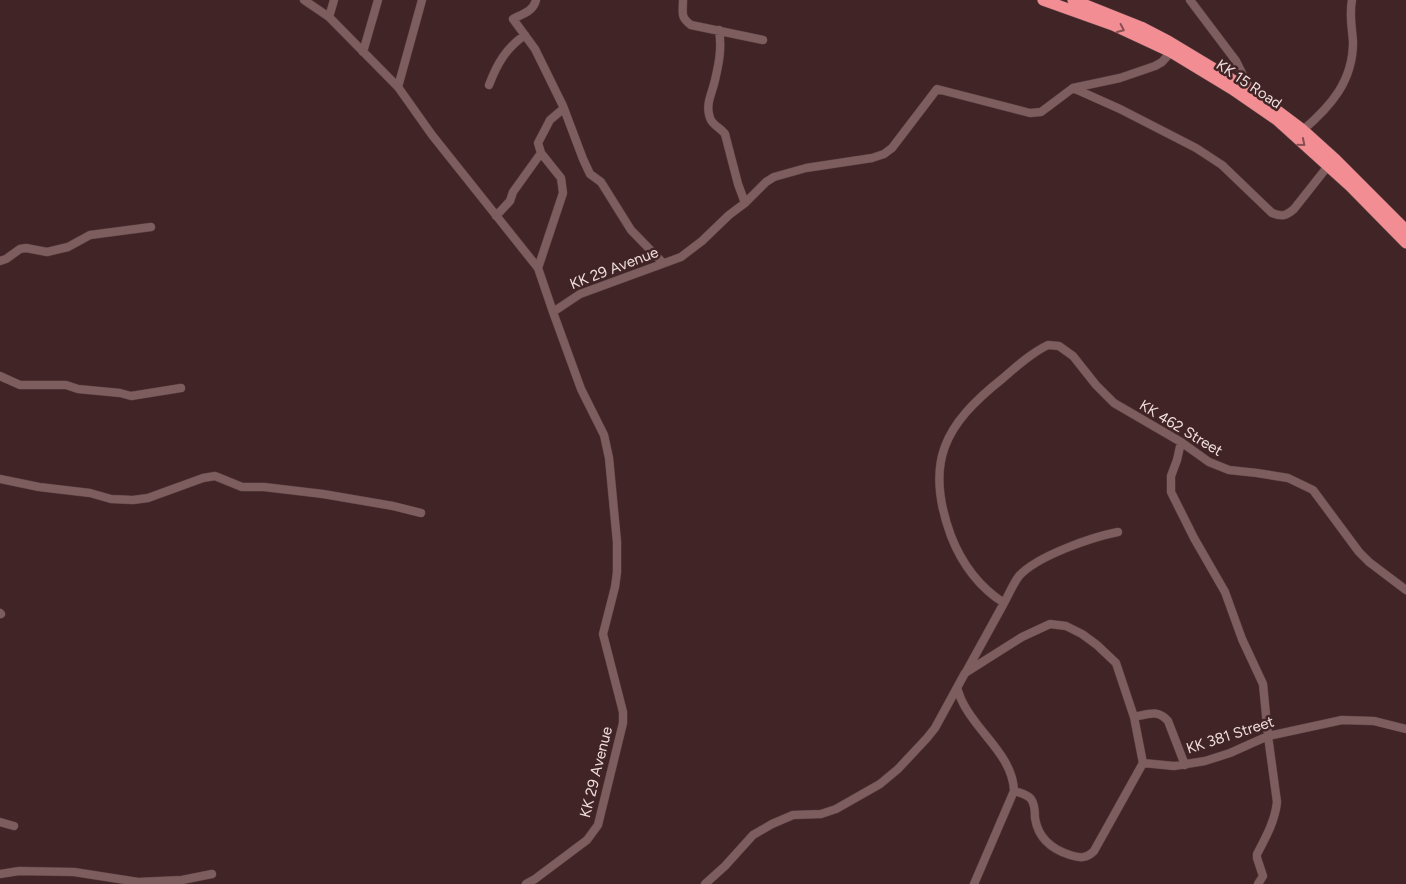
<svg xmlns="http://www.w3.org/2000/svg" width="1406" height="884" font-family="Figtree,sans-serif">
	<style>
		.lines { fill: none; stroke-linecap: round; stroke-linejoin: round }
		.minor-casing { stroke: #5b4344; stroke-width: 9 }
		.highway-casing { stroke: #5b4344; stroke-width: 12 }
		.minor { stroke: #7e5d5e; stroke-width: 8 }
		.highway { stroke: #f28e93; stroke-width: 11 }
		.oneway { stroke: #874e52 }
		.labels { text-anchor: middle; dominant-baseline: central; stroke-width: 5; stroke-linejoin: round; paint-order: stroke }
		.street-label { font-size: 15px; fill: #f0dddd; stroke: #402426 }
	</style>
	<rect width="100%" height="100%" fill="#402426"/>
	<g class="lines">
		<defs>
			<path id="minor" d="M304 0 329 17 398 87 432 135 538 268 553 312
				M536 0C533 12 522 14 513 19L535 49 563 106 583 159 590 174 601 182 631 230 663 263
				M683 0C683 13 680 17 691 25L763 40
				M1190 0 1236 61 1251 91
				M329 17 334 0
				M719 30C722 48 719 63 715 80 712 94 705 104 710 118 712 125 721 128 725 134L738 184 745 203
				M363 52 378 0
				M489 85C497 64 506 48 525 35
				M398 87 422 0
				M1073 88 1120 109 1196 148 1222 165 1272 213C1282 217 1286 216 1294 209L1328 166
				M1303 130C1331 106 1353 81 1353 42 1352 27 1349 15 1352 0
				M496 216 510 201 513 192 541 153
				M0 261 6 259 20 249 26 248 47 252 68 247 90 235 151 227
				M538 268 563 193 561 178 541 153 538 143 550 120 563 109
				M0 376 20 385H66L78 389 120 393 131 396 181 388
				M1181 442 1177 460 1171 476V492L1194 538 1225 592 1242 639 1263 684 1268 736 1277 802C1275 821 1266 837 1257 854V858L1263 876 1258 884
				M0 479 39 487 90 493 111 499 133 500 148 498 203 478 215 476 242 487H264L323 494 393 506 421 513
				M1004 603C1009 594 1013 584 1019 576 1037 556 1092 537 1118 532
				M0 613 1 614
				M966 672 1004 603C979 587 962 564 951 536 924 463 944 425 1002 379 1016 367 1031 353 1048 345L1059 346 1073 356 1096 385 1114 403 1181 442 1209 462 1229 470 1257 473 1288 478 1313 490 1359 552 1369 562 1406 590
				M957 688C959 693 960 698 963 703 977 732 1013 756 1014 791 1020 793 1027 794 1031 799 1035 804 1035 812 1035 818 1038 838 1051 849 1070 855 1080 858 1086 859 1094 851L1143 763
				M1134 717C1148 714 1158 709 1168 721L1185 765
				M0 822 14 826
				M0 874 19 871 74 872 138 882 182 880 212 874
				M526 884 535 879 587 840 598 825 623 723V712L603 634 615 587 617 572V542L609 458 604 435 581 389 553 312 580 294 681 257 702 241 729 215 745 203 766 182 774 177 806 168 872 158 884 154 892 148 937 89 1030 113 1041 112 1073 88 1120 78 1155 66 1162 62 1171 52
				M705 884 725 866 753 835 772 824 793 815 821 814 836 809 880 784 898 769 927 738 935 728 965 673 1022 637 1050 624 1066 626 1082 634 1097 645 1116 663 1134 717 1143 763 1174 766 1205 761 1230 753 1268 736 1342 720 1374 721 1406 729
				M974 884 1014 791"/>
			<path id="highway" d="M1043 0 1113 25 1171 52 1232 89 1277 120 1350 186 1406 243
				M1073 0 1141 27 1168 41 1251 91 1303 130 1334 158 1406 230"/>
		</defs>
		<use href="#minor" class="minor-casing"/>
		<use href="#highway" class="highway-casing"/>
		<use href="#minor" class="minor"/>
		<use href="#highway" class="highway"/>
	</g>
	<defs><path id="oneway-chevron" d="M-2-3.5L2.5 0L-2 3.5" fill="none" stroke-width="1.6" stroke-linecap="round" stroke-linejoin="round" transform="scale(1.25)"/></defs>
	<g class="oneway">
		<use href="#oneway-chevron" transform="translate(1121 29) rotate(25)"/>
		<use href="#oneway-chevron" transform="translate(1302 143) rotate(40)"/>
	</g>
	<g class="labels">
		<g class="street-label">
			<text transform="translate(1249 84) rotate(34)">KK 15 Road</text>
			<text transform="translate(614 268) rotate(-21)">KK 29 Avenue</text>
			<text transform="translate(1181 428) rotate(31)">KK 462 Street</text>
			<text transform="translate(1230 735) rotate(-18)">KK 381 Street</text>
			<text transform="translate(596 772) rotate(-76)">KK 29 Avenue</text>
		</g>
	</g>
</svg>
